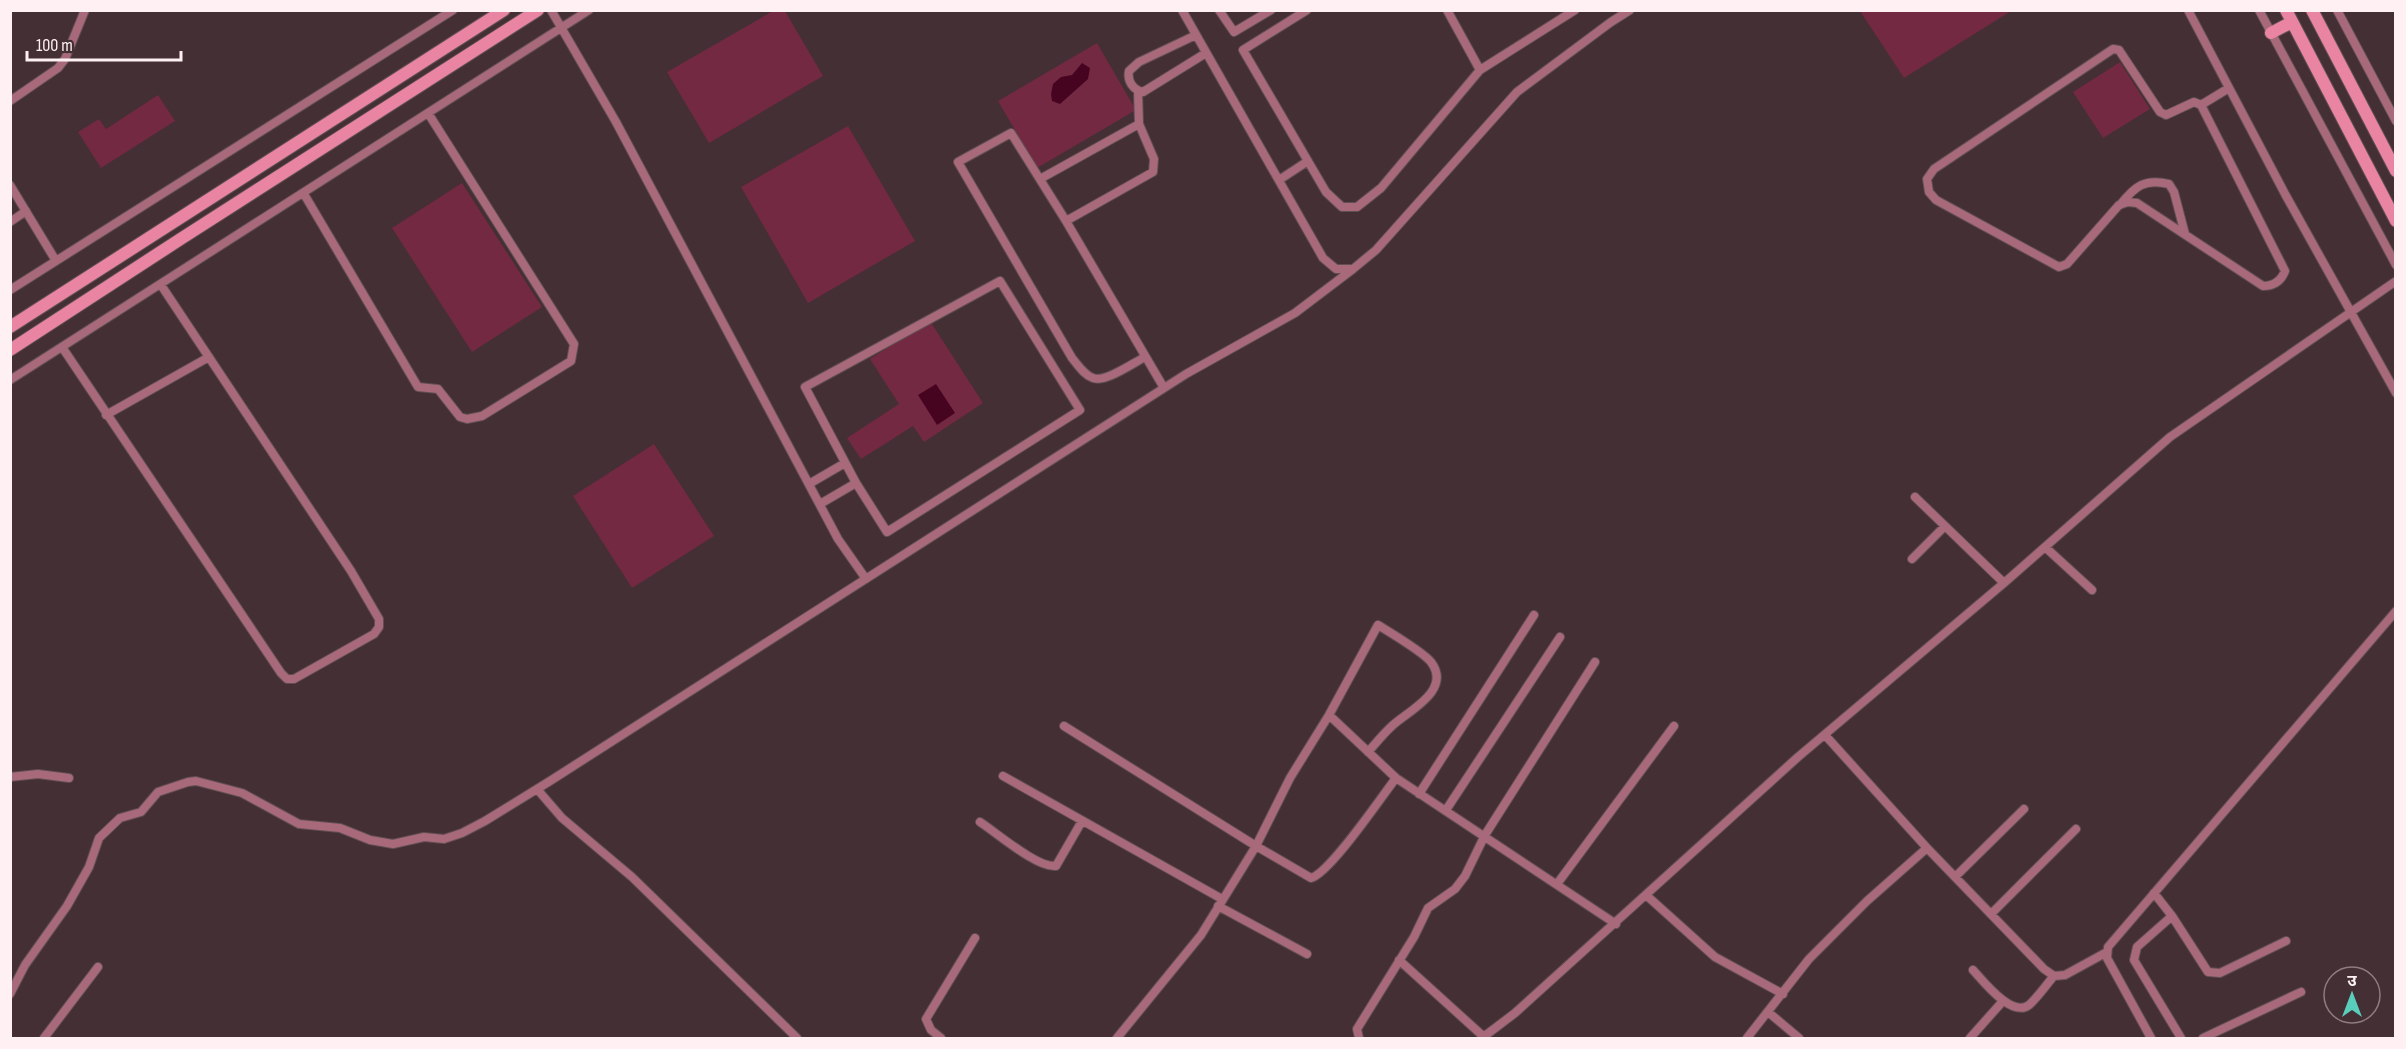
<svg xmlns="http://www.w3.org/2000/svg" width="2406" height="1049" font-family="'Sofia Sans Condensed','Noto Sans Devanagari',sans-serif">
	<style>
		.green { fill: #732942 }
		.water { fill: #470420 }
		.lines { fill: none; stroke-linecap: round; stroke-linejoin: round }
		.street-casing { stroke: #614e53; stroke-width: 10 }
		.secondary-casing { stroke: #614e53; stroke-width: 14 }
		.street { stroke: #a86a7b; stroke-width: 8 }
		.secondary { stroke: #e985a2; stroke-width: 12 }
	</style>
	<rect width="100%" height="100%" fill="#432f34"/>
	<path class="green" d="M785 11 823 76 709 143 667 72 773 11Z
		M1860 11H2011L1904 78Z
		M1097 43 1136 110 1037 168 998 101Z
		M2120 62 2150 109 2103 138 2073 92Z
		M158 95 175 121 101 168 78 132 99 119 106 129Z
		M848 126 915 241 808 303 741 187Z
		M462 183 542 307 472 352 392 228Z
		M930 321 983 403 924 442 913 426 861 459 847 438 899 404 870 359Z
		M654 444 714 536 632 588 573 496Z"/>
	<path class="water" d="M1082 63 1090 68 1088 79 1060 104 1052 101 1051 94 1053 84 1061 77 1072 75Z
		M936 384 955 413 937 425 918 395Z"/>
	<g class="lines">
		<defs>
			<path id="street" d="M551 10 616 122 838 539 866 579
				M1182 10 1323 258 1336 269H1353L1376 250 1517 92 1611 22 1630 10
				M1219 10 1234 32 1271 10
				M1307 10 1243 50 1326 192 1342 207H1357L1381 188 1480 70
				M1447 10 1480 70 1575 10
				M2188 10 2285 194 2396 393
				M2259 10 2396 265
				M2337 10 2396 121
				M1196 35 1139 62 1129 71C1127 81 1133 90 1143 92L1206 53
				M1138 91 1139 124 1154 159 1153 172 1066 221 1164 388
				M10 101 58 68 65 59 85 10
				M2201 105 2285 271C2281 281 2274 286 2263 286L2137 203 2128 202 2119 205 2067 264 2059 267 1936 200 1929 192 1927 179 1934 169 2113 49 2119 50 2160 112 2166 115 2194 102 2201 105 2229 88
				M1040 179 1139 124
				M1279 180 1308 161
				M10 185 56 261
				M304 194 418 387 438 389 460 417 467 419 482 416 571 361 574 344 428 113
				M2120 205C2135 186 2145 178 2169 184L2174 192 2185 234
				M1066 221 1011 133 958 162 1072 358C1078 365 1084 375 1093 378 1105 383 1133 363 1145 357
				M10 222 26 211
				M1000 281 1080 410 887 532 856 483 805 387Z
				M10 290 453 10
				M62 347 281 673 287 679H294L374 634 379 627V619L351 571 161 285
				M10 380 589 10
				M106 415 209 357
				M809 484 845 463
				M1915 497 2004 583
				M820 504 856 483
				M2045 547 2092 590
				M1912 559 1945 526
				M1329 715 1396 778 1616 924
				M1064 726 1256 846 1311 878C1330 873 1382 796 1396 778
				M1825 735 1927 848 2044 969 2054 976 2065 975 2107 952
				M1003 776 1222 899
				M10 777 38 774 69 778
				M537 789 562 818 632 877 797 1038
				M1419 794 1534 615
				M1446 810 1560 637
				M980 822C997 833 1037 868 1056 866L1082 821
				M1955 877 2024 809
				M1557 884 1674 726
				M2154 893 2172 916 2137 947 2134 960 2181 1038
				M1646 895 1715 957 1783 994
				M1218 906 1307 954
				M1991 914 2076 829
				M2172 916 2208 972 2220 973 2286 941
				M1399 960 1484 1037
				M1973 970C1984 982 2012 1018 2029 1005 2038 997 2046 985 2054 976
				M10 994 25 965 67 906 89 867 99 838 120 818 141 812 158 792 188 782 196 781 242 793 299 824 340 828 370 840 393 844 424 837 444 839 462 833 485 821 550 781 1186 374 1295 313 1353 269
				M1768 1012 1799 1038
				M44 1038 98 967
				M941 1038 931 1030 926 1019 975 938
				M1117 1038 1201 935 1256 846 1290 778 1329 715 1378 625C1391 633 1423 652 1431 662 1452 690 1410 710 1393 725 1384 733 1376 743 1368 752
				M1359 1038 1357 1029 1414 937 1428 908 1455 889 1465 876 1485 835 1595 662
				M1482 1038 1515 1013 1798 757 2004 583 2170 437 2396 281
				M1747 1038 1809 959 1867 901 1927 848
				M1970 1038 2003 1001
				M2151 1038 2107 958 2108 947 2396 611
				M2203 1038 2301 992"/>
			<path id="secondary" d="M2286 10 2396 221
				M2312 10 2396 171
				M2271 33 2292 22
				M10 327 504 10
				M10 350 179 240 538 10"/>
		</defs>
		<use href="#street" class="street-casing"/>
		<use href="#secondary" class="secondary-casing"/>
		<use href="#street" class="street"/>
		<use href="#secondary" class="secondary"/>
	</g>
	<rect width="2406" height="1049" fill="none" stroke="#fef0f3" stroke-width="24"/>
	<g transform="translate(2352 995)"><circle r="28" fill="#432f34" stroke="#8e7c80" stroke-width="1.5"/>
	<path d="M0-4.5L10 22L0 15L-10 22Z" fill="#5acebd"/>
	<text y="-9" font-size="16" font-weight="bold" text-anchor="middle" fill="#fef0f3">उ</text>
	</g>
	<path d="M27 51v9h154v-9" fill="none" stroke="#fef0f3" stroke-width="3"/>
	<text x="36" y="51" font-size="18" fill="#fef0f3" stroke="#432f34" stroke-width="4.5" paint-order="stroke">100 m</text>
</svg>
